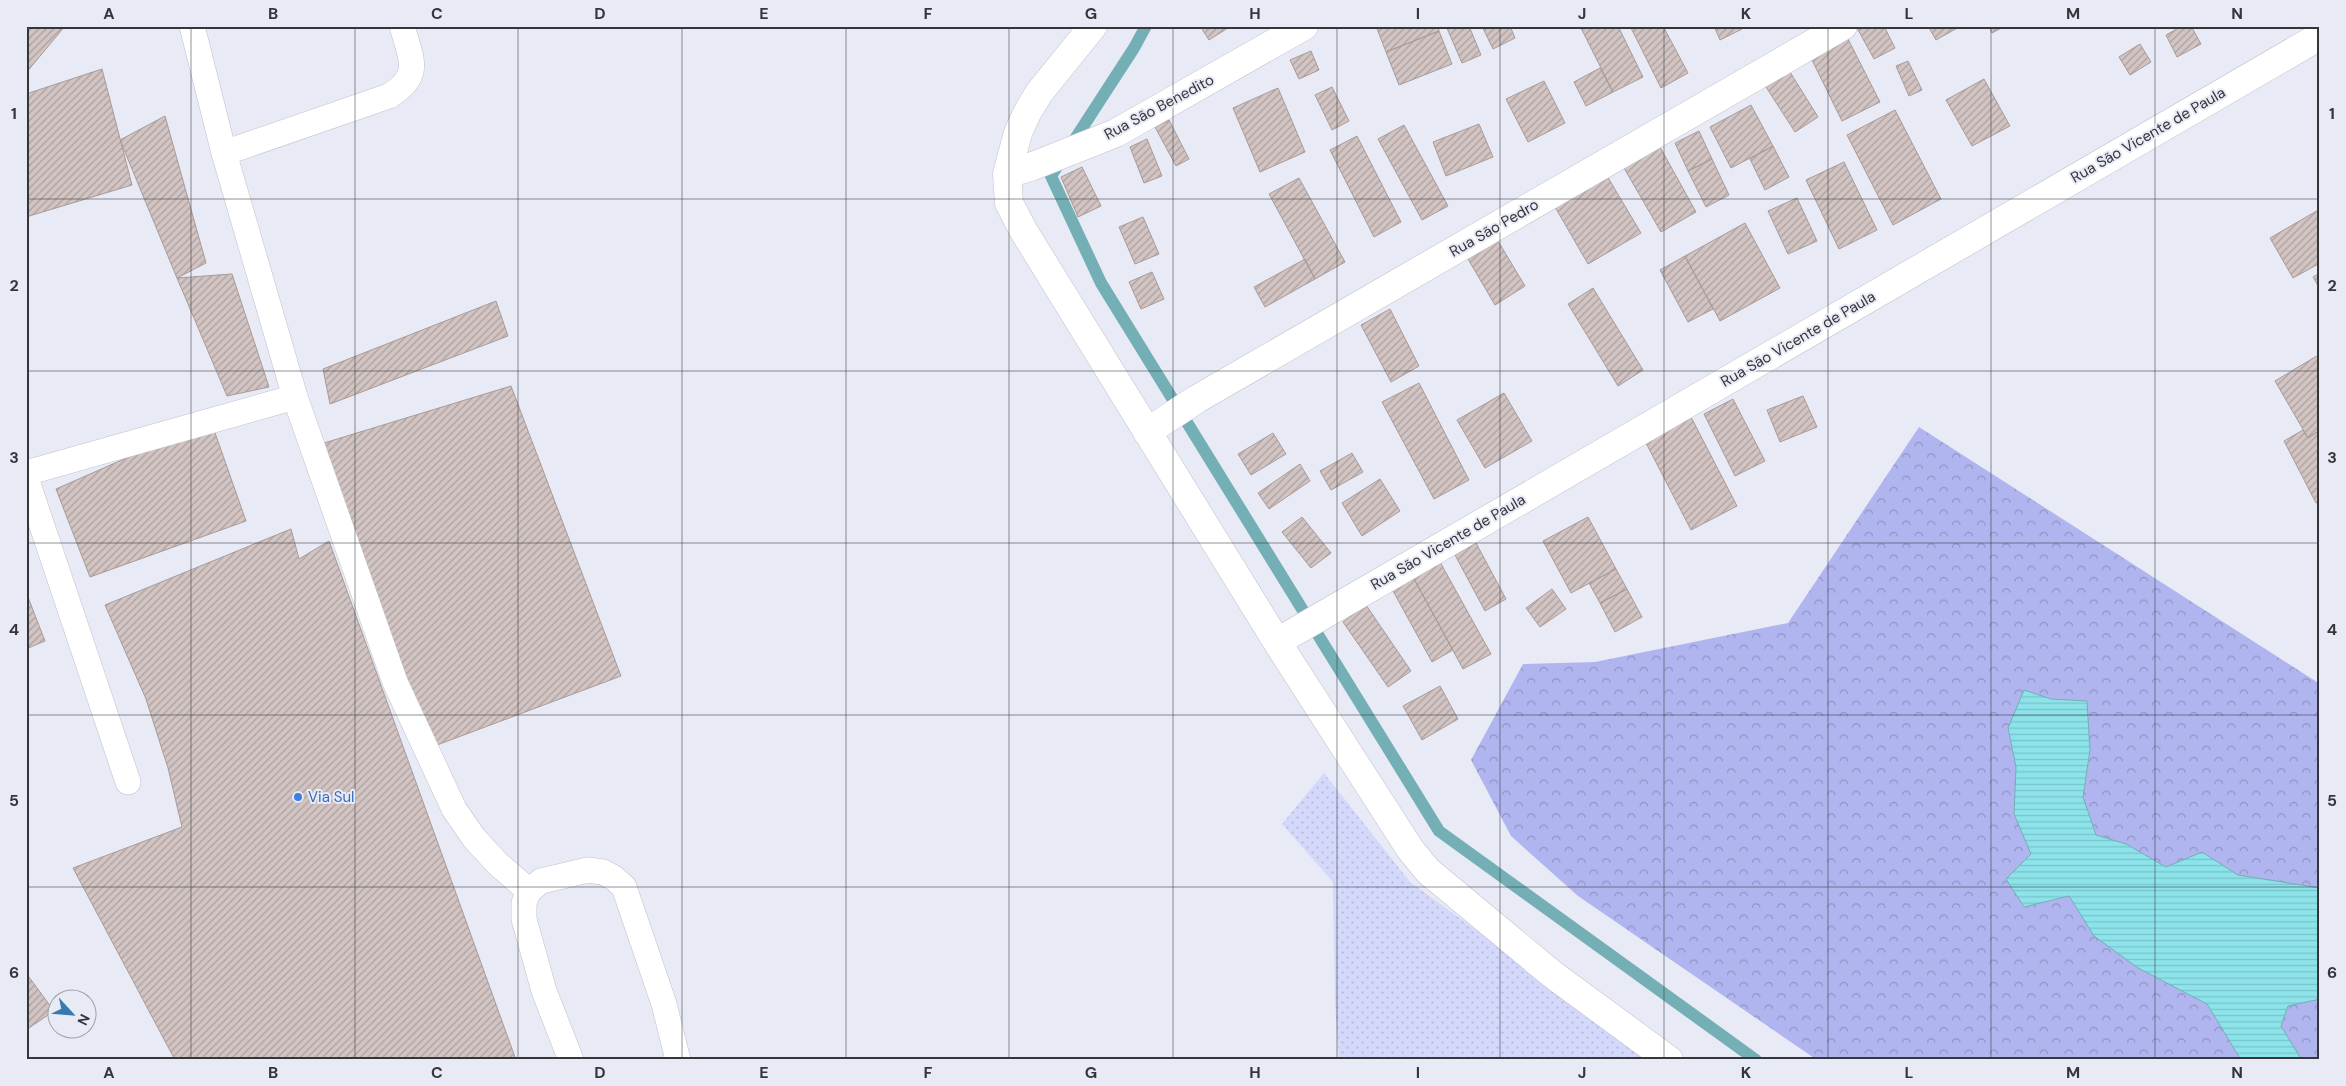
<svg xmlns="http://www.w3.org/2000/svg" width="2346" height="1086" font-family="'DM Sans',sans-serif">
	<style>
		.grass { fill: url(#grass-dots) }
		.forest { fill: url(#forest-crowns) }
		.water { fill: url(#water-rules); stroke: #73afb5 }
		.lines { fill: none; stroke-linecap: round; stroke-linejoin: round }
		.stream { stroke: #73afb5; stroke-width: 12 }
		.building { fill: url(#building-hatch); stroke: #a89b99 }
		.lane-casing { stroke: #c0c1cd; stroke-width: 26 }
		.street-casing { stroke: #c0c1cd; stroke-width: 29 }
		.lane { stroke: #fff; stroke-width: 25 }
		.street { stroke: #fff; stroke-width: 28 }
		.grid { fill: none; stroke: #35363a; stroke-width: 1; stroke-opacity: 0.55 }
		.shop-dot { fill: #3f7fe0; stroke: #e8eaf5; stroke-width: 2 }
		.labels { text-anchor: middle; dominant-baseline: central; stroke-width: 4; stroke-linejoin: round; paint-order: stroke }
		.street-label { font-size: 15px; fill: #35363a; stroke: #e8eaf5 }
		.shop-label { font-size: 15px; fill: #366cbe; stroke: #e8eaf5; text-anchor: start }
		.neatline { fill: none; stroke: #35363a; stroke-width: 2 }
		.grid-label { font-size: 16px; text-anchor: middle; font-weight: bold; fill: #35363a }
	</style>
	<defs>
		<pattern id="grass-dots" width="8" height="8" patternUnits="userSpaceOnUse" patternTransform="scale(1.25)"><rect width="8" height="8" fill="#d4d8fa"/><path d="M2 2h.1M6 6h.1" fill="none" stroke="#b7bad7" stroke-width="1.8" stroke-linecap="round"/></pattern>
		<pattern id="forest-crowns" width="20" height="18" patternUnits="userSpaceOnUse" patternTransform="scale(1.25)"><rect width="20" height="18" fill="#b0b5f0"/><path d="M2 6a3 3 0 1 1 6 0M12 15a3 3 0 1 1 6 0" fill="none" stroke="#9094c3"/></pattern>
		<pattern id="water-rules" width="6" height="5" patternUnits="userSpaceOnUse" patternTransform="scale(1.25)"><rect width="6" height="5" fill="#8de3ea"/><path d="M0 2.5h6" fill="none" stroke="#7ac3c9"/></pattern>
		<pattern id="building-hatch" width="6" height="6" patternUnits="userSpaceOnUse" patternTransform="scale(1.25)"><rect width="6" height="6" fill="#d2c4c3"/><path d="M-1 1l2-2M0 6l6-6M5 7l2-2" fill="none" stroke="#aba09f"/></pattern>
	</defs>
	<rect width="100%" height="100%" fill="#e8eaf5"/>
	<path class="grass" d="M1324 773 1410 882 1654 1060H1339L1335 1003 1333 882 1282 824Z"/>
	<path class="forest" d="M1919 427 2320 684V1060H1817L1578 896 1511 836 1471 760 1523 664 1595 662 1788 623Z"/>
	<path class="water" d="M2024 690 2051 699 2087 701 2090 750 2083 797 2096 835 2126 844 2166 867 2202 852 2238 875 2320 888V999L2288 1006 2281 1026 2300 1057 2299 1060H2241L2207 1004 2138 968 2094 936 2069 896 2024 907 2006 879 2031 854 2014 814 2016 767 2008 728Z"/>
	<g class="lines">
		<path class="stream" d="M1146 26 1134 48 1051 176 1101 283 1439 831 1756 1060"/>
	</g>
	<path class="building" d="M26 26H65L26 73Z
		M1200 26H1231L1209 40Z
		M1376 26H1438L1439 31 1386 52Z
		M1446 26H1469L1481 55 1462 63Z
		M1482 26H1510L1515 38 1493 49Z
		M1580 26H1618L1643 77 1613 92Z
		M1630 26H1663L1688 73 1661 88Z
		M1714 26H1741L1742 29 1720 40Z
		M1861 26H1884L1895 48 1874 59 1857 28Z
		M1928 26H1958L1959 27 1936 40Z
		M1989 26H2005L1992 33Z
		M2182 26H2191L2201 44 2177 57 2166 35Z
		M1439 31 1452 64 1399 85 1386 52Z
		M1848 39 1880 102 1842 121 1811 58Z
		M2140 44 2151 62 2130 75 2119 57Z
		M1311 51 1319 70 1299 79 1290 60Z
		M1908 61 1922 90 1909 96 1896 66Z
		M1600 68 1613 92 1586 106 1574 82Z
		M102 69 132 185 26 217V94Z
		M1790 72 1818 117 1795 132 1766 87Z
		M1984 79 2010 126 1972 146 1946 100Z
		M1544 81 1565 123 1528 142 1506 99Z
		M1332 87 1349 121 1332 130 1315 95Z
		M1278 88 1305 152 1260 172 1233 108Z
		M1751 105 1773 146 1731 168 1710 127Z
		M1895 110 1941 199 1893 225 1847 135Z
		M165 116 206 263 177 278 120 140Z
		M1169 120 1189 159 1176 166 1155 127Z
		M1479 124 1493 157 1446 176 1433 142Z
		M1404 125 1448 206 1422 220 1378 139Z
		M1699 131 1712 159 1688 171 1675 143Z
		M1357 136 1401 222 1374 237 1330 150Z
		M1147 139 1162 176 1144 183 1130 147Z
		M1773 146 1789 177 1765 190 1750 159Z
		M1660 147 1696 212 1661 232 1624 168Z
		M1712 159 1729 195 1706 207 1688 171Z
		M1844 162 1877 230 1839 249 1806 180Z
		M1082 167 1101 206 1078 217 1061 177Z
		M1607 176 1641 233 1588 264 1555 207Z
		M1299 178 1345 262 1315 279 1269 194Z
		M1797 198 1817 241 1788 254 1768 211Z
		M2320 209V263L2293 278 2270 238Z
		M1143 217 1159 254 1135 264 1119 227Z
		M1745 223 1780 288 1720 321 1685 256Z
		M1498 241 1525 286 1495 305 1468 259Z
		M1685 256 1713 309 1688 322 1660 270Z
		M1305 259 1315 279 1265 307 1254 287Z
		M1152 272 1164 299 1141 309 1129 282Z
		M2320 273V289L2313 277Z
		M232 274 269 387 227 396 177 278Z
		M1593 288 1643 370 1618 386 1568 304Z
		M496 301 508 336 330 404 323 369Z
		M1390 309 1419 366 1391 382 1361 325Z
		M2320 354V430L2308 438 2275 381Z
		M1419 383 1469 480 1434 499 1382 402Z
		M511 386 621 676 429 748 324 443Z
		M1504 393 1532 441 1485 468 1457 420Z
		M1803 396 1817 427 1780 442 1767 410Z
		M1733 399 1765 461 1735 476 1704 414Z
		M1691 417 1737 506 1691 530 1645 441Z
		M214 430 246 521 90 577 56 489 174 437Z
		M2303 430 2308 438 2320 430V501L2316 503 2284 441Z
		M1273 433 1286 454 1251 475 1238 454Z
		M1352 453 1363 472 1331 490 1320 471Z
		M1300 464 1310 481 1269 509 1258 493Z
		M1380 479 1400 511 1362 536 1342 503Z
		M1302 517 1331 553 1311 568 1282 532Z
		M1588 517 1616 569 1571 593 1543 541Z
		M291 529 299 559 329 541 516 1060H175L73 868 182 827 168 768 146 699 105 605Z
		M1476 543 1506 599 1485 611 1455 555Z
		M1440 562 1491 654 1463 669 1413 577Z
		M1616 569 1627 589 1600 603 1589 583Z
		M1413 577 1453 650 1432 662 1392 589Z
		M1552 589 1566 609 1540 627 1526 608Z
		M1627 589 1642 617 1615 632 1600 603Z
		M26 592 45 641 26 649Z
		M1366 605 1411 671 1388 687 1343 622Z
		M1440 686 1458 719 1422 740 1403 706Z
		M26 973 54 1011 26 1030Z"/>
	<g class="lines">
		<defs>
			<path id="lane" d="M192 26 224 153 295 397 395 682 454 809 474 838 497 863 529 891
				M224 153 389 96C423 75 411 59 402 26
				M26 473 295 397
				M26 478 128 782
				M571 1060 544 991 524 919V903L529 891 541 881 588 870 603 872 614 878 624 887 664 1004 678 1060"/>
			<path id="street" d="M1093 26 1039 93 1027 113 1018 133 1007 174 1009 203 1023 230 1277 642 1410 849 1428 871 1552 974 1669 1060
				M1007 174 1033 166 1116 133 1304 26
				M1147 432 1197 399 1843 26
				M1277 642 2320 36"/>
		</defs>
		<use href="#lane" class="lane-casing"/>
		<use href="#street" class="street-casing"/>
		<use href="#lane" class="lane"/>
		<use href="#street" class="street"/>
	</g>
	<path class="grid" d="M191 26V1060M355 26V1060M518 26V1060M682 26V1060M846 26V1060M1009 26V1060M1173 26V1060M1337 26V1060M1500 26V1060M1664 26V1060M1828 26V1060M1991 26V1060M2155 26V1060M26 199H2320M26 371H2320M26 543H2320M26 715H2320M26 887H2320"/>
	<circle class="shop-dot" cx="298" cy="797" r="5"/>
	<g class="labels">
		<g class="street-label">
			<text transform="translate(1159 107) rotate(-28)">Rua São Benedito</text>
			<text transform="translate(2148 135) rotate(-30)">Rua São Vicente de Paula</text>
			<text transform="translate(1494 228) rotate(-30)">Rua São Pedro</text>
			<text transform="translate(1798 339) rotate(-30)">Rua São Vicente de Paula</text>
			<text transform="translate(1448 542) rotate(-30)">Rua São Vicente de Paula</text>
		</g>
		<g class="shop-label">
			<text x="308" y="797">Via Sul</text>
		</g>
	</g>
	<rect width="2346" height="1086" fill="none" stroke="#e8eaf5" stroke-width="55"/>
	<g transform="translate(72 1014) rotate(116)"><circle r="24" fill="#e8eaf5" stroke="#a0a2aa"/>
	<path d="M0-4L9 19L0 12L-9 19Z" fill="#367ab0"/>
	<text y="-8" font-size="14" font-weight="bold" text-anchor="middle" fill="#35363a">N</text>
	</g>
	<rect x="28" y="28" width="2290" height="1030" class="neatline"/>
	<g class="grid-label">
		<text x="109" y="19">A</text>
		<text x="273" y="19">B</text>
		<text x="437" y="19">C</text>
		<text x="600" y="19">D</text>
		<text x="764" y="19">E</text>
		<text x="928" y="19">F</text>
		<text x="1091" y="19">G</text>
		<text x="1255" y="19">H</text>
		<text x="1418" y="19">I</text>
		<text x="1582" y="19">J</text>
		<text x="1746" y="19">K</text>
		<text x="1909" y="19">L</text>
		<text x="2073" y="19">M</text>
		<text x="2237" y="19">N</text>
		<text x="14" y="119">1</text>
		<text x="2332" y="119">1</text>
		<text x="14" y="291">2</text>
		<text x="2332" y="291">2</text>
		<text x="14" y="463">3</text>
		<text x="2332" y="463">3</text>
		<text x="14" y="635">4</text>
		<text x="2332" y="635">4</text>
		<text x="14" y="806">5</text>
		<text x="2332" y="806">5</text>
		<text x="14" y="978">6</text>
		<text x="2332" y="978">6</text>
		<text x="109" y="1078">A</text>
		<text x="273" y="1078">B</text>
		<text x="437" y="1078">C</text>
		<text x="600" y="1078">D</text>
		<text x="764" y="1078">E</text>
		<text x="928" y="1078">F</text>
		<text x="1091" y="1078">G</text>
		<text x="1255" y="1078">H</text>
		<text x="1418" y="1078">I</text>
		<text x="1582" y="1078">J</text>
		<text x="1746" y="1078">K</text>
		<text x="1909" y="1078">L</text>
		<text x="2073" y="1078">M</text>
		<text x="2237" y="1078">N</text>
	</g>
</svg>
